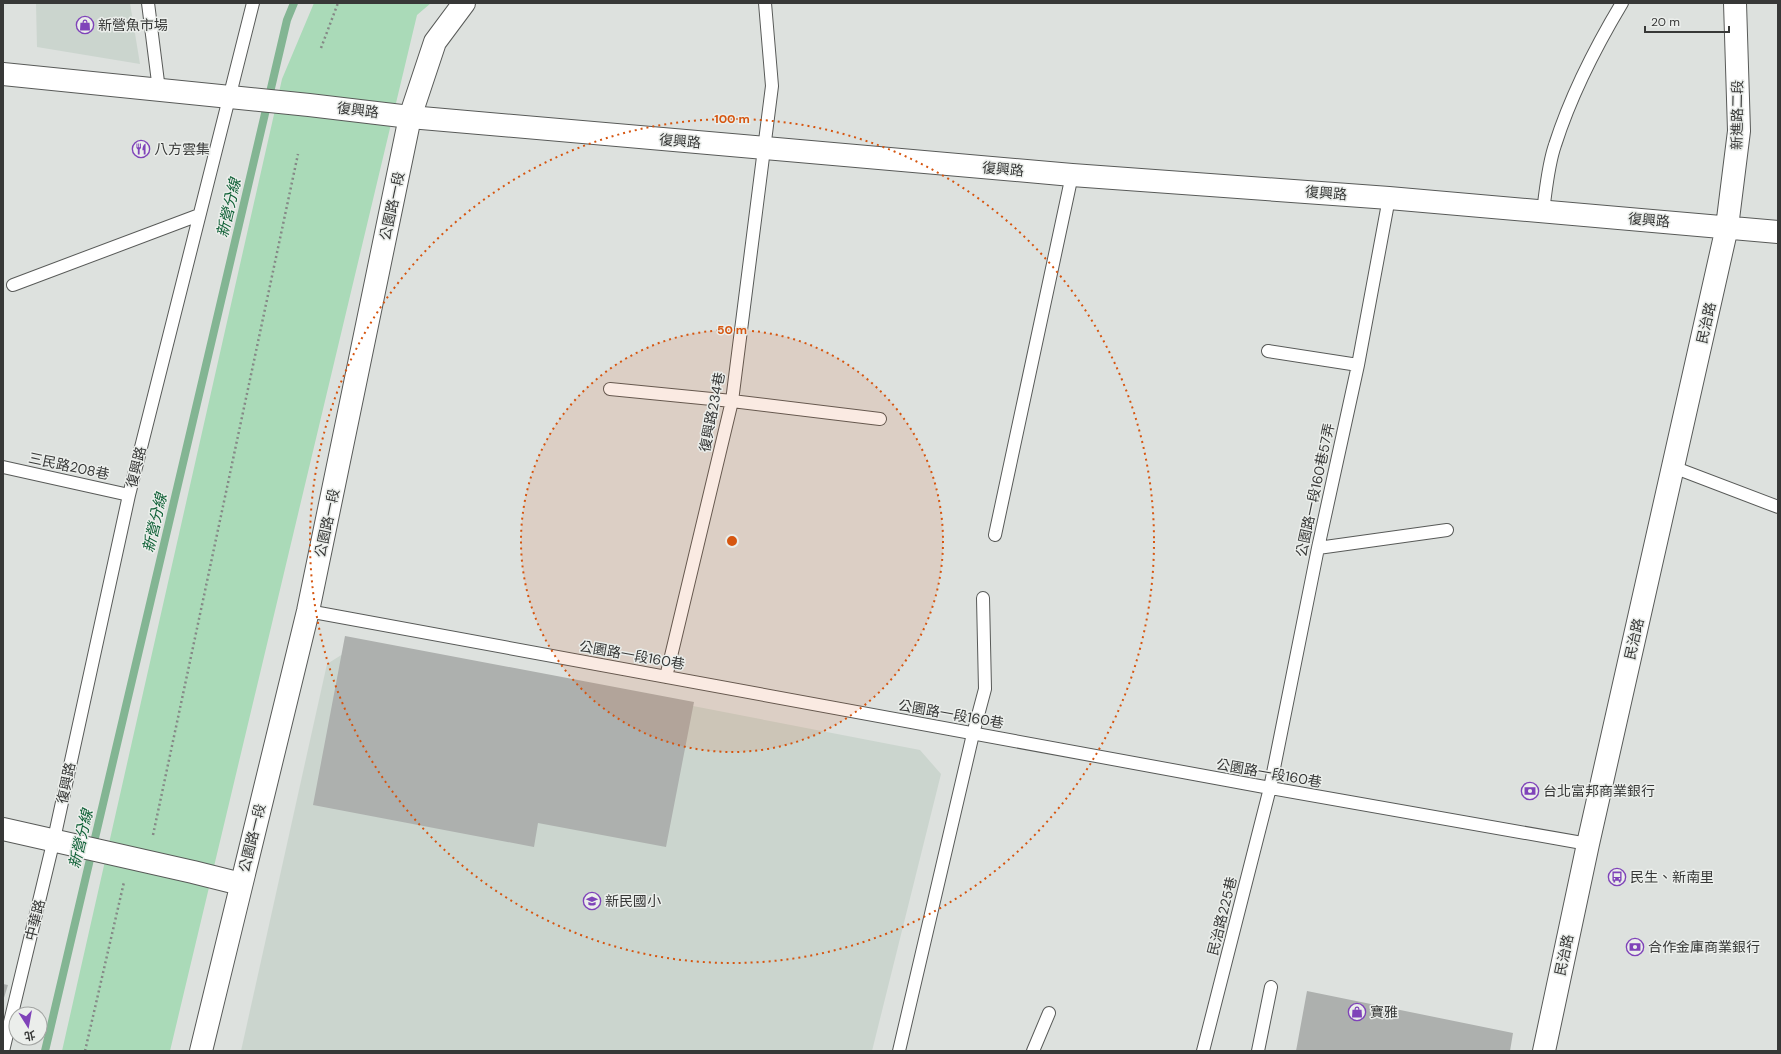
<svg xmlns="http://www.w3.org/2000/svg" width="1781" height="1054" font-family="'DM Sans','Noto Sans TC',sans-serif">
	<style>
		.built { fill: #cbd5ce }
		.green { fill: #aadab8 }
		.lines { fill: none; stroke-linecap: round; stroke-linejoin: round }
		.stream { stroke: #83b593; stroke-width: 8 }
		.building { fill: #adb0ae }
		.service-casing { stroke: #585a58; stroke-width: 14 }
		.minor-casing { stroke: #585a58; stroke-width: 24 }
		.tertiary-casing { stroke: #585a58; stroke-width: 24 }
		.path { stroke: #858886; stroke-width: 2.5; stroke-dasharray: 2 3; stroke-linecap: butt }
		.service { stroke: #fff; stroke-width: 12 }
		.minor { stroke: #fff; stroke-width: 22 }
		.tertiary { stroke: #fff; stroke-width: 22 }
		.ring { fill: none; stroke: #d65610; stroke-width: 2; stroke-dasharray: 2 4 }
		.labels { text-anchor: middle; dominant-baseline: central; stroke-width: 3; stroke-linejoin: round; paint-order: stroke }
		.poi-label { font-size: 14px; fill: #373837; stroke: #ebeeeb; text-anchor: start }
		.street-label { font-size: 14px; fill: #373837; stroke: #ebeeeb }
		.water-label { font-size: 15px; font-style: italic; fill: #0f6036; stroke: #ebeeeb }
		.centre { fill: #d65610; stroke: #ebeeeb; stroke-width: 2 }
		.ring-label { font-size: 12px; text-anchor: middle; font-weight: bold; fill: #d65610; stroke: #ebeeeb; stroke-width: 3; stroke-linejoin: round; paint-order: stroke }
	</style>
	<rect width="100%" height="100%" fill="#dde1de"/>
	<path class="built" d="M36 3H130L140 64 37 47Z
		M362 642 920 750 941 774 872 1051H241L327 664Z"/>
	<path class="green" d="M314 3H431L417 15 170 1051H62L282 79Z"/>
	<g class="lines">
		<path class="stream" d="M45 1051 287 20 294 3"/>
	</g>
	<path class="building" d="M345 636 694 702 666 847 538 823 534 847 313 805Z
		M3 984 8 985 3 1001Z
		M1307 991 1513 1033 1510 1051H1296Z"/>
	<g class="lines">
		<defs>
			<path id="service" d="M148 3 159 90
				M1543 211C1546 190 1548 165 1555 145 1571 95 1595 48 1622 3
				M13 285 199 215
				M1268 351 1358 365
				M610 389 732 401 880 419
				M3 467 129 495
				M1673 467 1778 507
				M995 535 1072 175
				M1318 548 1447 530
				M308 611 1270 788 1588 844
				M666 677 732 401 772 86 765 3
				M3 1051 54 839 129 495 253 3
				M899 1051 973 734 985 689 983 598
				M1033 1051 1049 1013
				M1203 1051 1270 788 1318 548 1358 365 1389 198
				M1258 1051 1271 987"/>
			<path id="minor" d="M3 829 193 872 241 884
				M201 1051 308 611 410 117 435 42 464 3"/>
			<path id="tertiary" d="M3 74 309 105 410 117 765 148 1072 175 1389 198 1778 232
				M1544 1051 1588 844 1727 227 1739 131 1735 3"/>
		</defs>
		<use href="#service" class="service-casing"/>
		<use href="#minor" class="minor-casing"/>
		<use href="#tertiary" class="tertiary-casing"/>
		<path class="path" d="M321 48 338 3
			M153 835 298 154
			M85 1051 124 882"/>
		<use href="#service" class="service"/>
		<use href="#minor" class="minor"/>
		<use href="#tertiary" class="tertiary"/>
	</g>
	<circle cx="732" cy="541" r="211" fill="#d65610" fill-opacity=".12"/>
	<g class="ring">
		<circle cx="732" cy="541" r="211"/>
		<circle cx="732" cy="541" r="422"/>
	</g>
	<defs>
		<symbol id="shop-ring" viewBox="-11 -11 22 22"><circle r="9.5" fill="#ebeeeb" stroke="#7f43b9" stroke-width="1.5"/><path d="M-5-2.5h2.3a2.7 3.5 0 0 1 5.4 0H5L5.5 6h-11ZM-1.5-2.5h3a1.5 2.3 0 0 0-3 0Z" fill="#7f43b9"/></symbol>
		<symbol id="restaurant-ring" viewBox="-11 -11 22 22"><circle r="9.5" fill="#ebeeeb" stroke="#7f43b9" stroke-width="1.5"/><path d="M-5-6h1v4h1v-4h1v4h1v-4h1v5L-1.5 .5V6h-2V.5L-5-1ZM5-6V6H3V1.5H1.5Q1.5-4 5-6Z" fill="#7f43b9"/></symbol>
		<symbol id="bank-ring" viewBox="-11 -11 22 22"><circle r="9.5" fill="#ebeeeb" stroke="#7f43b9" stroke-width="1.5"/><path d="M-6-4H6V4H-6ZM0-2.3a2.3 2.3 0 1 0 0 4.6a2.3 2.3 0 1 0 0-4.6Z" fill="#7f43b9"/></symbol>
		<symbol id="bus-ring" viewBox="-11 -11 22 22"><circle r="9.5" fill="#ebeeeb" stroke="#7f43b9" stroke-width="1.5"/><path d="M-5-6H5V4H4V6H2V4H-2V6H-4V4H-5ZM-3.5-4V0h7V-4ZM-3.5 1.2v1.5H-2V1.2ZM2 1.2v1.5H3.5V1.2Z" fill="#7f43b9"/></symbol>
		<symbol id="school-ring" viewBox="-11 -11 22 22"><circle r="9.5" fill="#ebeeeb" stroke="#7f43b9" stroke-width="1.5"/><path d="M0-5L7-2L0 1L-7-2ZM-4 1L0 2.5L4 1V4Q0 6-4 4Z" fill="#7f43b9"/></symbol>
	</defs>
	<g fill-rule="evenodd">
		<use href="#shop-ring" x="75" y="15" width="20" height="20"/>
		<use href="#restaurant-ring" x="131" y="139" width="20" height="20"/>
		<use href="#bank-ring" x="1520" y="781" width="20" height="20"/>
		<use href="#bus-ring" x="1607" y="867" width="20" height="20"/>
		<use href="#school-ring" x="582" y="891" width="20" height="20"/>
		<use href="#bank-ring" x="1625" y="937" width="20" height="20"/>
		<use href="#shop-ring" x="1347" y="1002" width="20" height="20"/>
	</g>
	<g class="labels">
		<g class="poi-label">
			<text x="98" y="25">新營魚市場</text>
			<text x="154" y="149">八方雲集</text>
			<text x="1543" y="791">台北富邦商業銀行</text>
			<text x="1630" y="877">民生、新南里</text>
			<text x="605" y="901">新民國小</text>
			<text x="1648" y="947">合作金庫商業銀行</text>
			<text x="1370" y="1012">寶雅</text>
		</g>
		<g class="street-label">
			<text transform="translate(358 110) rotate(7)">復興路</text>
			<text transform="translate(1737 115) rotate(-89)">新進路二段</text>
			<text transform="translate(680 141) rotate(5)">復興路</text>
			<text transform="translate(1003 169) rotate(5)">復興路</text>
			<text transform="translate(1326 193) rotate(4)">復興路</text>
			<text transform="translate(392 206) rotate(-78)">公園路一段</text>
			<text transform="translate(1649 220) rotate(5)">復興路</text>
			<text transform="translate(1706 323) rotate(-77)">民治路</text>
			<text transform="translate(712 412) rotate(-79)">復興路234巷</text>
			<text transform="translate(69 466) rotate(12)">三民路208巷</text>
			<text transform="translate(136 467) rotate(-76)">復興路</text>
			<text transform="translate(1315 490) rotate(-78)">公園路一段160巷57弄</text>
			<text transform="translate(327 523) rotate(-78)">公園路一段</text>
			<text transform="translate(1634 639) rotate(-77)">民治路</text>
			<text transform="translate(632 655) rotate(10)">公園路一段160巷</text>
			<text transform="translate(951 714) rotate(10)">公園路一段160巷</text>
			<text transform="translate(1269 773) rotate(10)">公園路一段160巷</text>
			<text transform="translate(66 783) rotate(-78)">復興路</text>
			<text transform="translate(252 838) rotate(-76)">公園路一段</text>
			<text transform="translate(1222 916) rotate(-76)">民治路225巷</text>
			<text transform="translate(35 920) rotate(-76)">中華路</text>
			<text transform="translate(1564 955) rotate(-78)">民治路</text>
		</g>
		<g class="water-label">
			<text transform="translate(229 208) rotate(-77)">新營分線</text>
			<text transform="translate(155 523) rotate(-77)">新營分線</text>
			<text transform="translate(81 839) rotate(-77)">新營分線</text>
		</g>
	</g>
	<circle cx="732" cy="541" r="6" class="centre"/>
	<g class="ring-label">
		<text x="732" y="123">100 m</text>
		<text x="732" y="334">50 m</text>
	</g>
	<rect width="1781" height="1054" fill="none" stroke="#373837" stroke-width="8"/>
	<g transform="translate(28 1026) rotate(169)"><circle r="19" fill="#ebeeeb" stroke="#a3a5a3"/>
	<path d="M0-3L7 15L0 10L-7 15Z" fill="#7f43b9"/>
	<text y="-6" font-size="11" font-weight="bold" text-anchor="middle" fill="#373837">北</text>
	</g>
	<path d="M1645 26v6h84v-6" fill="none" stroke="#373837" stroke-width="2"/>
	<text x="1651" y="26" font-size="12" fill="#373837" stroke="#ebeeeb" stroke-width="3" paint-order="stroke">20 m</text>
</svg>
